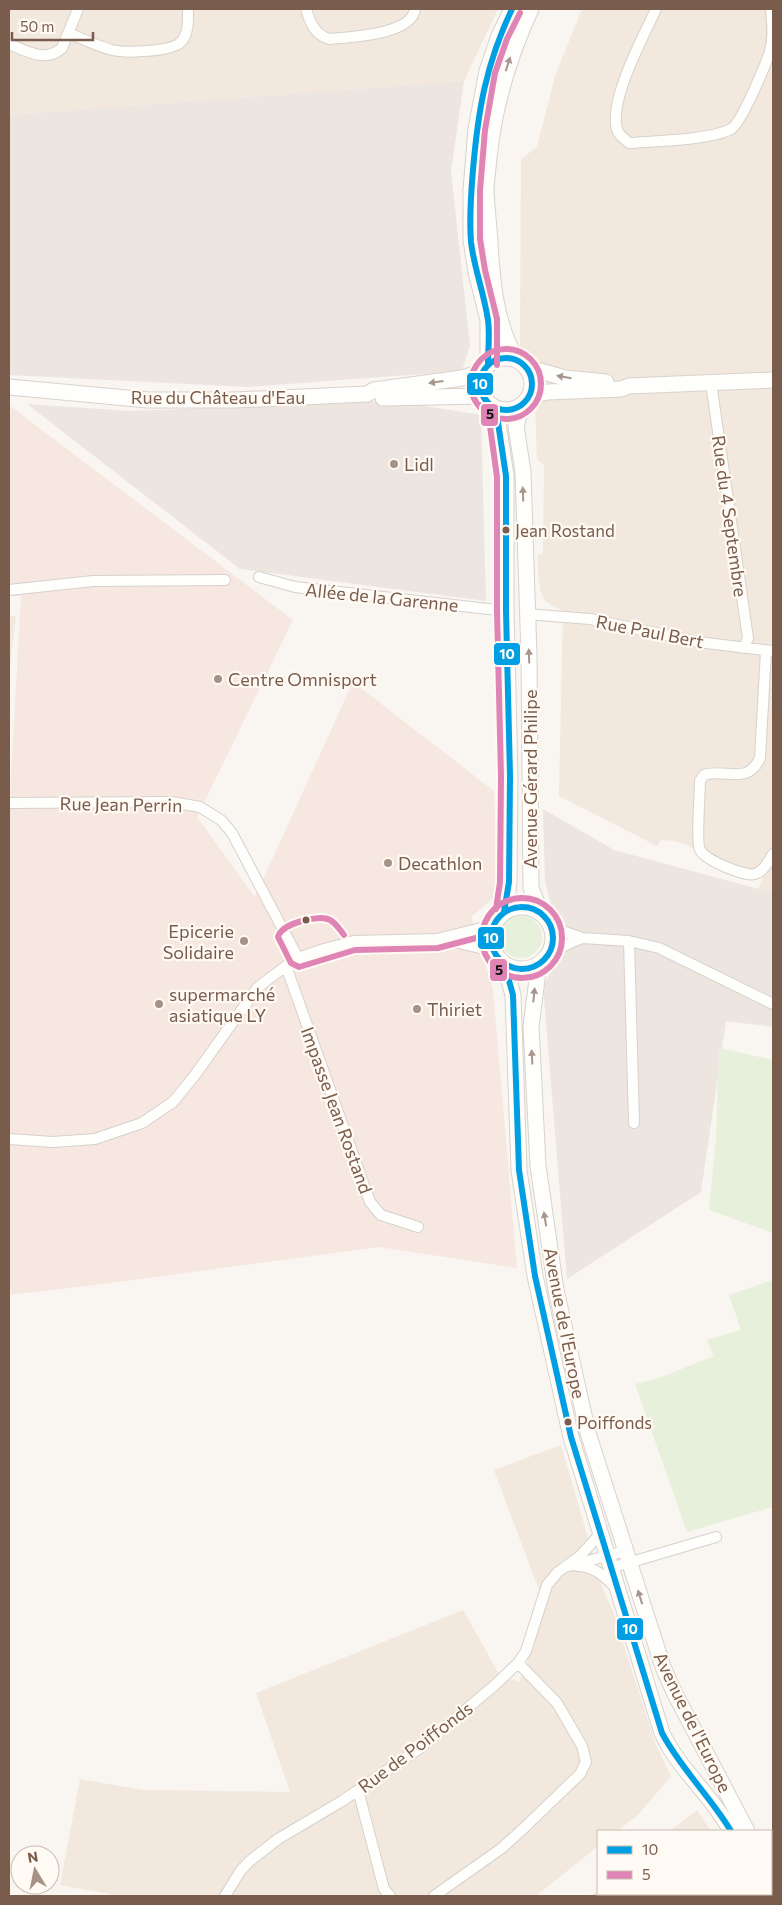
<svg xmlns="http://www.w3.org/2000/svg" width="782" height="1905" font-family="Commissioner,sans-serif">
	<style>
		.residential { fill: #f2e8de }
		.commercial { fill: #f6e8e1 }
		.industrial { fill: #ede5e0 }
		.green { fill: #e7f0db }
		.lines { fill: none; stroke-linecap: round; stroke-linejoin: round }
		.street-casing { stroke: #d7d1cb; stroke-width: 12 }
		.secondary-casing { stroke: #d9d2cb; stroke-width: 17 }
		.street { stroke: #fefefd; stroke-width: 10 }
		.secondary { stroke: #fefefd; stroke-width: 15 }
		.bus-1-casing { stroke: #fffaf3; stroke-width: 10 }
		.bus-2-casing { stroke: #fffaf3; stroke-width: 10 }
		.bus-1 { stroke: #009fe3; stroke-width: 6 }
		.bus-2 { stroke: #df84b5; stroke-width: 6 }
		.oneway { fill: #a8958b }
		.poi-dot { fill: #a69286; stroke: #fffaf3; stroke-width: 2 }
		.bus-dot { fill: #7a5c4d; stroke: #fffaf3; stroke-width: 2 }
		.labels { text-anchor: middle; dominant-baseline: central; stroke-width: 4.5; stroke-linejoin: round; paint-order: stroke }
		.bus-label { font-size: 17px; fill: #7a5c4d; stroke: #fffaf3; text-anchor: start }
		.street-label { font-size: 18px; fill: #7a5c4d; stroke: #fffaf3 }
		.poi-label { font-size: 18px; fill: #7a5c4d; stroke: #fffaf3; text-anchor: start }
		.line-badge { stroke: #fffaf3; stroke-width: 2 }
		.badge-label { font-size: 14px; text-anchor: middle; font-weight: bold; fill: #fff }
		.pale-badge-label { font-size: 14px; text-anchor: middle; font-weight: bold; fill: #111 }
	</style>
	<rect width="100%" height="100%" fill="#f9f5f0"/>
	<path class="residential" d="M9 9H498L464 81 9 115Z
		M582 9H773V893L758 889 764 875 731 864 676 841 661 840 657 846 559 796 563 611 546 602 541 593 538 573V555L543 554 544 465 537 459 535 400 541 366 520 349 521 159 537 147 555 76Z
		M9 616H16L9 673Z
		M561 1445 602 1586 613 1612 656 1745 671 1776 638 1815 617 1831H598V1846L536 1896H110V1894L60 1885 80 1779 143 1790 290 1792 256 1693 463 1610 499 1674 519 1682 531 1653 546 1603 536 1582 494 1470Z
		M697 1810 711 1831H670Z
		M598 1890V1894H732V1896H590Z"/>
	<path class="commercial" d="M9 405 293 620 197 817 255 897 353 682 494 791 498 894 471 917 493 990 517 1268 379 1247 103 1284 9 1295V810L21 596H9Z"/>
	<path class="industrial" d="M464 81 451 171 470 345 462 371 248 387 9 375V115Z
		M393 401 481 415 486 601 240 569 27 404 130 411Z
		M543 809 614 850 773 893V1027L726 1021 701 1192 567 1279 543 986 563 951 545 881Z"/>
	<path class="green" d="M500 937a21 21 0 1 1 42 0a21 21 0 1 1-42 0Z
		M719 1048 773 1060V1233L709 1210 716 1138Z
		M773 1280V1507L687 1532 635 1384 659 1378 714 1356 707 1340 741 1330 729 1295Z"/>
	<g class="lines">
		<defs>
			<path id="street" d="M306 9C310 22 314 34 329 39 349 37 412 35 415 9
				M656 9C644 36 606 104 618 132 620 136 626 140 629 143 654 141 711 140 731 129 741 124 766 64 770 51 774 37 772 23 771 9
				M68 33C83 39 97 46 112 50 125 53 172 52 181 42 189 33 188 20 188 9
				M9 44C26 51 46 63 62 48L78 9
				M711 383 748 638 744 648
				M259 577 295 587 506 611
				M9 590 93 581 225 580
				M526 614 590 619 698 642 773 651
				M766 651 760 758C747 786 726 768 704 775L700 781C700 793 696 843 700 850 705 860 745 877 755 874 763 872 769 861 773 854
				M9 803 172 802 200 807 221 820 232 833 298 958
				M551 927 582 938 629 941 659 948 773 1004
				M441 939 493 951
				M629 941 634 1123
				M550 952 582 938
				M286 966 370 1202 381 1215 418 1227
				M9 1139 53 1142 95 1139 142 1123 173 1102 195 1075 258 987 286 966 298 958 324 949 354 941 437 939 493 925
				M569 1566 625 1551
				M577 1566C595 1566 605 1577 617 1589
				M611 1568 716 1537
				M358 1790 384 1889 390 1896
				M678 1894 680 1896
				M225 1896 241 1870 251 1860 278 1839 342 1801 420 1748 495 1685 518 1663 526 1651 547 1585 558 1572 580 1556 600 1534
				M434 1896 502 1848 525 1827 580 1774 586 1762 582 1746 557 1703 518 1663"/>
			<path id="secondary" d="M480 384a26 26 0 1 1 52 0a26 26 0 1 1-52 0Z
				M517 360C496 325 492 282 490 242 489 226 487 209 486 193 486 181 488 170 489 158 494 106 509 57 531 9
				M488 365V320L476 272 471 240V190L476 129 487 71 499 36 512 9
				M526 367 565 378 606 382
				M9 387 148 400H235L367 394 374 390 462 378 483 371
				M529 396 548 392 621 389 629 386 773 380
				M383 398 483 396
				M486 400 497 416 506 476V611L510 776 509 882 507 902 504 912
				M522 405 516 426 523 472 529 655 531 888 541 913
				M491 938a31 31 0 1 1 62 0a31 31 0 1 1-62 0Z
				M498 959 508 977 513 995 519 1170 535 1276 571 1437 662 1733C679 1770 712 1795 731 1831
				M539 964 531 1026 538 1166 556 1290 588 1433 663 1667 674 1692 747 1831
				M748 1894V1896
				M764 1894V1896"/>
		</defs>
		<use href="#street" class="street-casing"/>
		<use href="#secondary" class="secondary-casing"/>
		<use href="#street" class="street"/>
		<use href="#secondary" class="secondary"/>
		<defs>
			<path id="bus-1" d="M480 384a26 26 0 1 1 52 0a26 26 0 1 1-52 0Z
				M488 365C488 350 490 334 488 320 484 293 474 268 471 242 469 218 471 193 473 170 478 110 486 64 512 9
				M486 400 497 416 506 476V611L510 776 509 882 504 912
				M491 938a31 31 0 1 1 62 0a31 31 0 1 1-62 0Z
				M498 959 508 977 513 995 519 1170 535 1276 571 1437 662 1733C681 1769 710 1796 731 1831"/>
			<path id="bus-2" d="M471 384a35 35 0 1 1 70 0a35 35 0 1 1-70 0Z
				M497 365V319L485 270 480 239V190L485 130 495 73 507 39 520 13
				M479 405 489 419 497 477V611L501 776 500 882 496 909
				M482 938a40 40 0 1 1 80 0a40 40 0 1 1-80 0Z
				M344 935C340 930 336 923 330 920 319 914 282 923 278 937L291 963 299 967 355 950 438 948 495 933"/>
		</defs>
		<use href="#bus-1" class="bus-1-casing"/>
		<use href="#bus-2" class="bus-2-casing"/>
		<use href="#bus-1" class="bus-1"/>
		<use href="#bus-2" class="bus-2"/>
	</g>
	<defs><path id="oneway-solid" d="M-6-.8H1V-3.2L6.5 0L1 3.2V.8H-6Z" transform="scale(1.25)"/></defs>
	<g class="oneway">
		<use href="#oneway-solid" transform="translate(508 64) rotate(-72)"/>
		<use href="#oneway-solid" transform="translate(564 377) rotate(-170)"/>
		<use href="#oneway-solid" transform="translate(436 382) rotate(172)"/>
		<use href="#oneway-solid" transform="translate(523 494) rotate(-92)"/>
		<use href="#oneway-solid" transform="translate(529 656) rotate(-92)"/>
		<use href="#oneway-solid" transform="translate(534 995) rotate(-84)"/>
		<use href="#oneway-solid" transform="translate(532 1057) rotate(-93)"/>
		<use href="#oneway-solid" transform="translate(545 1219) rotate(-99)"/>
		<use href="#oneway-solid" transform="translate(640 1597) rotate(-107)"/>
	</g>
	<g class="poi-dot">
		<circle cx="394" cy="464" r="5"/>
		<circle cx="218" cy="679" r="5"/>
		<circle cx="388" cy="863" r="5"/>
		<circle cx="244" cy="941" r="5"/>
		<circle cx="159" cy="1004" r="5"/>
		<circle cx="417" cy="1009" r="5"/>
	</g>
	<g class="bus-dot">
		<circle cx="506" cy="530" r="4.5"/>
		<circle cx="306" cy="920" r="4.5"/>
		<circle cx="568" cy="1422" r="4.5"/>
	</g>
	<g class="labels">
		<g class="bus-label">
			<text x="515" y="530">Jean Rostand</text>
			<text x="577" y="1422">Poiffonds</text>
		</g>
		<g class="street-label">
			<text x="218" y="397">Rue du Château d'Eau</text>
			<text transform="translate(730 516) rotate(82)">Rue du 4 Septembre</text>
			<text transform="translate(382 597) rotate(6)">Allée de la Garenne</text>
			<text transform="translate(650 631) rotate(11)">Rue Paul Bert</text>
			<text transform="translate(530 779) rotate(-90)">Avenue Gérard Philipe</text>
			<text transform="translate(121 804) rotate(1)">Rue Jean Perrin</text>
			<text transform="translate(337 1110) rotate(70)">Impasse Jean Rostand</text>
			<text transform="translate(565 1323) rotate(79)">Avenue de l'Europe</text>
			<text transform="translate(693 1722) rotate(64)">Avenue de l'Europe</text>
			<text transform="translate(415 1747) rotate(-37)">Rue de Poiffonds</text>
		</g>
		<g class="poi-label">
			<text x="404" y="464">Lidl</text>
			<text x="228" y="679">Centre Omnisport</text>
			<text x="398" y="863">Decathlon</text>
			<text x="234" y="931" text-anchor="end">Epicerie<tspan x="234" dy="21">Solidaire</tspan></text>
			<text x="169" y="994">supermarché<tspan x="169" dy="21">asiatique LY</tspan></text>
			<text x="427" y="1009">Thiriet</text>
		</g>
	</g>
	<g class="line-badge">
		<rect x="466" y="372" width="28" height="24" rx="5" fill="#009fe3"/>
		<rect x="480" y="403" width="19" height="24" rx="5" fill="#df84b5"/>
		<rect x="493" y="642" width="28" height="24" rx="5" fill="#009fe3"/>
		<rect x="477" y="926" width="28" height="24" rx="5" fill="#009fe3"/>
		<rect x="489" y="958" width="19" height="24" rx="5" fill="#df84b5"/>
		<rect x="616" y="1617" width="28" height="24" rx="5" fill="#009fe3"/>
	</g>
	<g class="badge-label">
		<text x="480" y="389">10</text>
		<text x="507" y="659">10</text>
		<text x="491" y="943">10</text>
		<text x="630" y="1634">10</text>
	</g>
	<g class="pale-badge-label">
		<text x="490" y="419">5</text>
		<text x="499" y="975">5</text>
	</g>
	<rect width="782" height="1905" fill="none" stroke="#7a5c4d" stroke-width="20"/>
	<rect x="597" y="1830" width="175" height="65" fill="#fffaf3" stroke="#cabbb1"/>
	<rect x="607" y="1846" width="25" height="8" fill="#009fe3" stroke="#cabbb1"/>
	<text x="642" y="1855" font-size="15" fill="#7a5c4d">10</text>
	<rect x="607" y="1871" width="25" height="8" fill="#df84b5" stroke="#cabbb1"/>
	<text x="642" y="1880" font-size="15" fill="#7a5c4d">5</text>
	<g transform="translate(35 1870) rotate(350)"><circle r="24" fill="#fffaf3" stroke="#cabbb1"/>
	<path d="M0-4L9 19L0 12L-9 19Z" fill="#a69286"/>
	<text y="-8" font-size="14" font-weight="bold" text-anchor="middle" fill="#7a5c4d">N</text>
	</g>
	<path d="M12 32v8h81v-8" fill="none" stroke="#7a5c4d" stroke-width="2.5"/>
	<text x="20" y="32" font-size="15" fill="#7a5c4d" stroke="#fffaf3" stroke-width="4" paint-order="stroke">50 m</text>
</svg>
